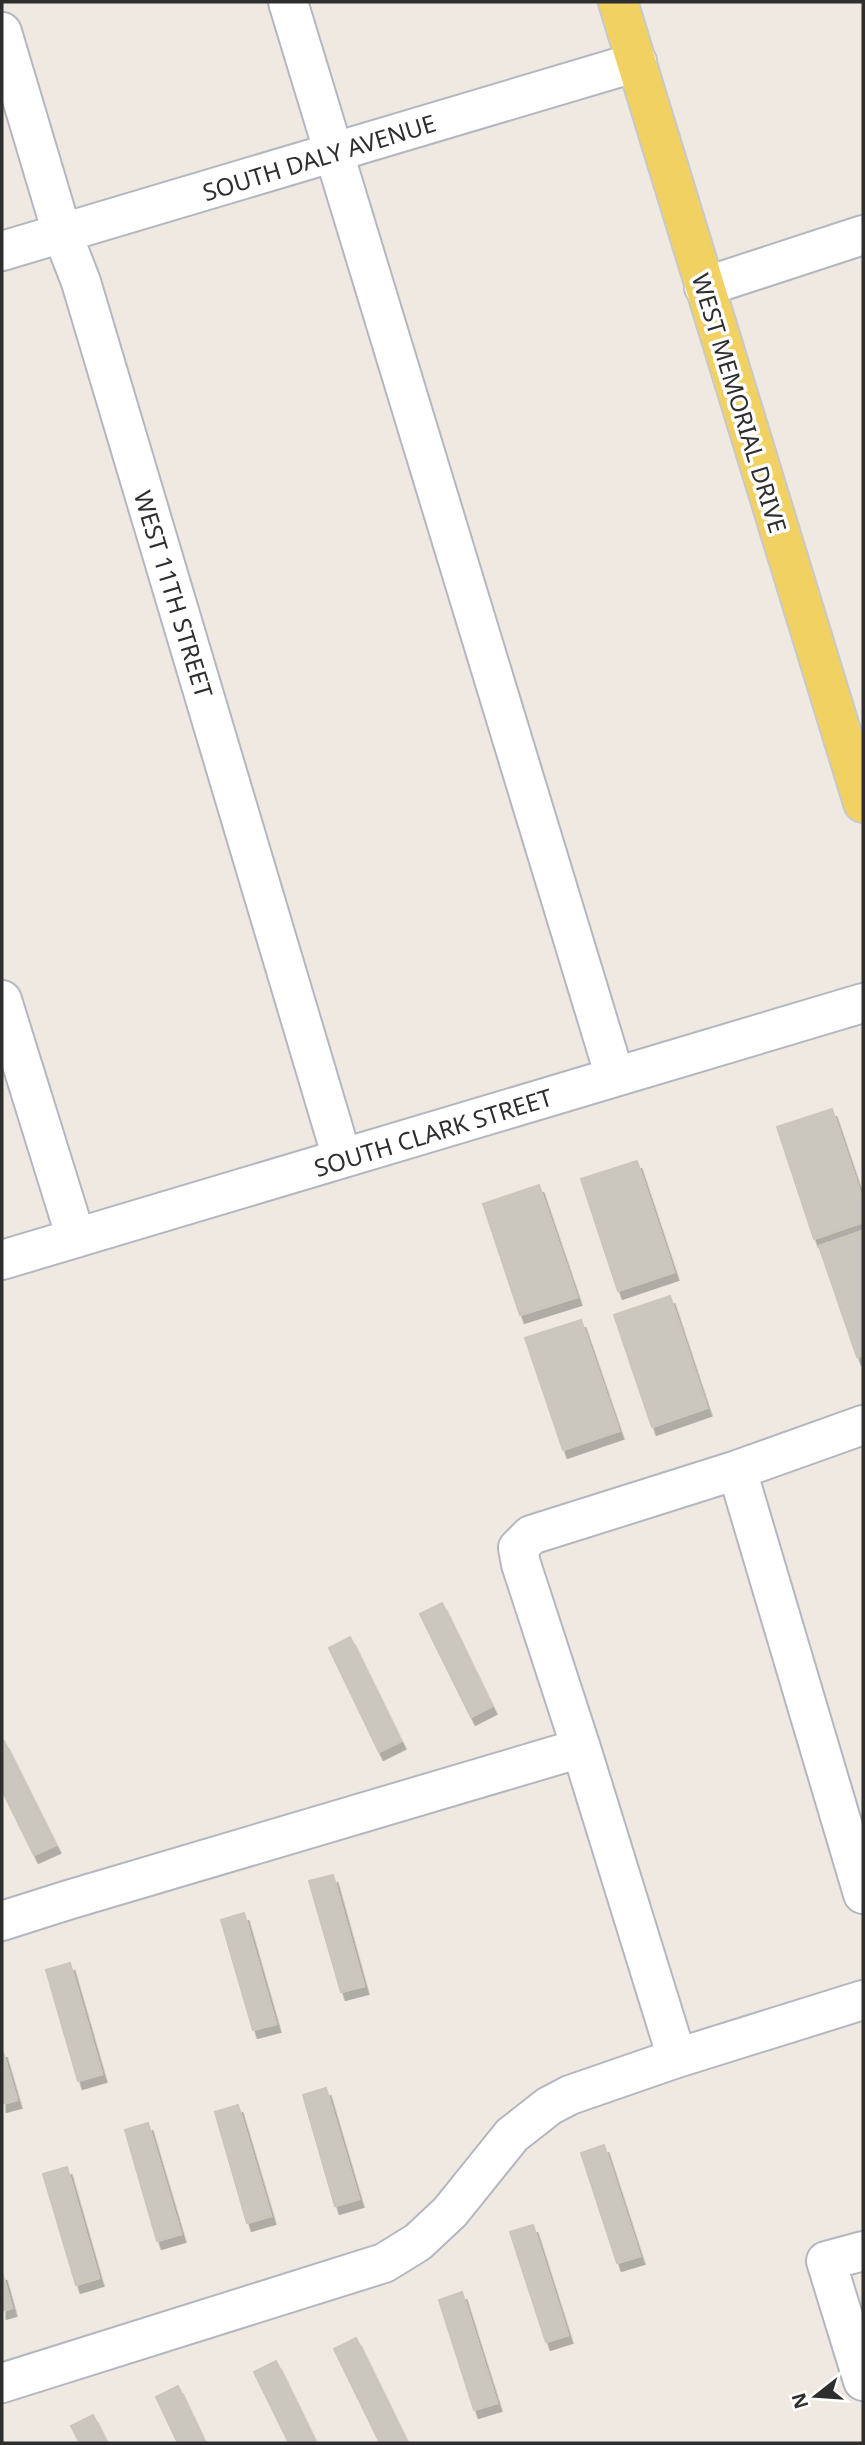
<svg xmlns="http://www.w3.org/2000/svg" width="865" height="2445" font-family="'Noto Sans',sans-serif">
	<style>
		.building { fill: #cbc7bf; stroke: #cbc5ba; stroke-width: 2; filter: url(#shadow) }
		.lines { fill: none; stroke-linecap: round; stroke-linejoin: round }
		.minor-casing { stroke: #b4b7c1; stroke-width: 42 }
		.major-casing { stroke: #c9c9c9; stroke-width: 42 }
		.minor { stroke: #fff; stroke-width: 38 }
		.major { stroke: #f2d163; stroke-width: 38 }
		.labels { text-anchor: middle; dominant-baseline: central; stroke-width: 7; stroke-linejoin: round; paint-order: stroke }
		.street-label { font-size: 24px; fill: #2e2e2e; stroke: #fff }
	</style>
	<defs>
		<filter id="shadow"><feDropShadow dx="4.5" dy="8" stdDeviation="0" flood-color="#0004"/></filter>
	</defs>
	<rect width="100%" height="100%" fill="#efe9e1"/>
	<path class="building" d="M832 1109 863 1201V1222L814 1239 777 1127Z
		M637 1161 674 1272 618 1291 581 1179Z
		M539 1185 577 1297 520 1315 483 1204Z
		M863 1231V1355L857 1357 819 1246Z
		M670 1296 707 1408 652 1427 614 1315Z
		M581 1320 619 1431 563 1450 525 1338Z
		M442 1603 492 1706 471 1717 420 1614Z
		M350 1637 401 1741 379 1752 329 1648Z
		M4 1741 56 1845 34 1855 2 1790V1742Z
		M333 1875 364 1986 341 1992 309 1881Z
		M244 1913 276 2024 253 2030 221 1920Z
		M70 1963 102 2074 78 2081 46 1970Z
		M2 2049 17 2100 2 2104Z
		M326 2088 359 2199 335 2206 303 2095Z
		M238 2105 271 2216 247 2223 215 2112Z
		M148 2123 181 2234 157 2241 125 2130Z
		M604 2145 640 2256 617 2263 581 2153Z
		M67 2167 99 2278 76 2285 43 2174Z
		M533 2225 568 2335 546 2342 510 2232Z
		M2 2272 12 2308 2 2311Z
		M462 2292 497 2403 474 2410 439 2300Z
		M356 2338 407 2442 404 2443H380L334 2349Z
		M276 2361 316 2443H289L254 2372Z
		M178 2386 205 2443H178L156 2397Z
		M93 2415 107 2443H80L71 2426Z"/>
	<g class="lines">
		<defs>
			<path id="minor" d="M288 2 615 1077
				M2 32 62 233 81 282 342 1158
				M2 251 637 62
				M704 287 863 235
				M2 1000 76 1238
				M2 1260 863 1003
				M737 1470 863 1894
				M2 1921 68 1900 581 1748
				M677 2058 581 1748 521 1564 518 1548 531 1535 737 1470 863 1425
				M863 2251 826 2261 863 2381
				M2 2383 384 2263 418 2242 450 2212 512 2135 549 2106 570 2095 677 2058 863 2000"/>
			<path id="major" d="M618 2 863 803"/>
		</defs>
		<use href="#minor" class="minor-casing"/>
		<use href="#major" class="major-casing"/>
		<use href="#minor" class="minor"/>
		<use href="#major" class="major"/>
	</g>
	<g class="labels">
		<g class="street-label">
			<text transform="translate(319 157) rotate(-17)">SOUTH DALY AVENUE</text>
			<text transform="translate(740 403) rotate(73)">WEST MEMORIAL DRIVE</text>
			<text transform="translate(174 594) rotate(73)">WEST 11TH STREET</text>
			<text transform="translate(433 1132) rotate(-17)">SOUTH CLARK STREET</text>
		</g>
	</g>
	<rect width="865" height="2445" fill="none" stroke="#2e2e2e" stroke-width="7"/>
	<g transform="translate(816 2396) rotate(253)" stroke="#ffffff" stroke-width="5" paint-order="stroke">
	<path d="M0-5L12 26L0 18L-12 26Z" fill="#2e2e2e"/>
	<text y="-10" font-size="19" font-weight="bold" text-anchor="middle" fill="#2e2e2e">N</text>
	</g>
</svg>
